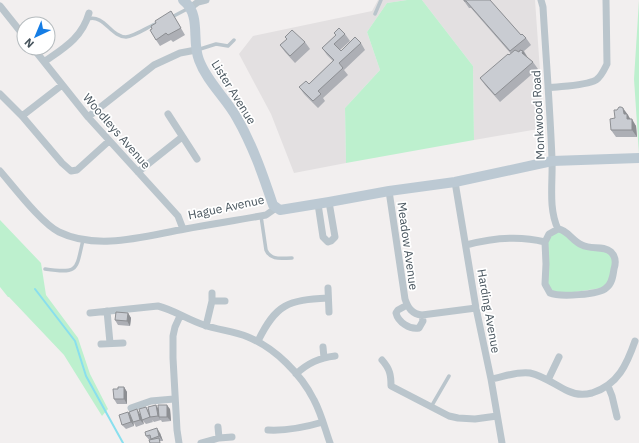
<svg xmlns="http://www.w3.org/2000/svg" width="639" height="443" font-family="'IBM Plex Sans',sans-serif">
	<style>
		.education { fill: #e3e0e1 }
		.green { fill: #bdf0ce }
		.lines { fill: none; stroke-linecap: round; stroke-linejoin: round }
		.stream { stroke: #89dfee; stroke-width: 2 }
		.lane { stroke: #bac5cc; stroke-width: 3.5 }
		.street { stroke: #bac5cc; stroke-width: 7 }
		.secondary { stroke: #bcc9d3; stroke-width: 10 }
		.wall { fill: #adafb5 }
		.shaded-wall { fill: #8d8f93 }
		.building { fill: #c9ccd2; stroke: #8d8f93 }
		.labels { text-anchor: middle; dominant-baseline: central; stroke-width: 3.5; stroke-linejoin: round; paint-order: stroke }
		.street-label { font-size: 12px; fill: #47545d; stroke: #fff }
	</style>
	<rect width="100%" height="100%" fill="#f2efef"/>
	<path class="education" d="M378 0H407L387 3 367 32 380 70 345 108 346 163 294 173 271 114 239 54 253 36 372 11Z
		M422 0H535L544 128 474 140 473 66Z"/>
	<path class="green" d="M407 0H422L473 66 474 140 346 163 345 108 380 70 367 32 387 3Z
		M639 0V154L634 79Z
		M0 220 41 263 46 295 78 338 90 374 108 409 102 416 64 355 9 297H8L0 287Z
		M558 229 591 247 614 255 608 287 555 295 544 279 545 242Z"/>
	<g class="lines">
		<path class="stream" d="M35 289 75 341 86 376 123 443"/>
		<path class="lane" d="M375 14 381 0
			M170 18 189 8
			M88 19C104 14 111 37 126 37 135 36 146 28 155 24
			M197 50 216 44 228 46 234 40
			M261 216 266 250C271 261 282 258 292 258
			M45 269C79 274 76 270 83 240
			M431 407 449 376"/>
		<path class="street" d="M541 0 543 7C546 58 550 109 552 159 553 182 548 208 558 229
			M0 6 24 36
			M190 8 198 2 206 0
			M33 48 88 117 178 216 183 229
			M44 62C64 48 82 38 89 13
			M548 88C562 86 585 86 596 80 601 77 604 70 607 64L606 0
			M0 94 22 116 62 163 71 171 77 170 109 141
			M168 114 197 159
			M22 116 62 85
			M88 117 154 65 180 53 196 50
			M0 171C14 187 42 224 59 232 98 251 145 236 185 229 212 224 239 220 266 215L276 208
			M138 172 182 137
			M455 182 476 308 491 379 502 443
			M389 191 405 299C408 308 412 314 422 315L476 308
			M318 204 323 237 328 242 331 241 335 237 329 202
			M558 229C568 230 572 241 582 245 591 250 603 245 611 252 616 257 616 263 614 269 613 276 612 284 606 288 599 295 559 297 550 293L545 284 546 264 545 242 549 234Z
			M466 245C492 238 518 235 545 242
			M328 288 329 312
			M212 301H225
			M407 305 398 310 396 313C398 322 410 330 419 328L423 321 422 315
			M107 311 110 343
			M90 313 158 306C174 310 188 320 204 325 218 330 234 331 248 337 275 348 301 374 314 400 321 413 325 429 330 443
			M206 326 212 301V293
			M258 341C276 304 288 300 328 298
			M101 344 123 343
			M323 347 324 358
			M382 360C390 369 391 375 391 386L449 416 458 418 475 419 497 416
			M296 374C308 363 319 358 335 356
			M491 379C503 377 517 371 530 373 544 376 555 385 568 391 576 395 584 395 592 393 618 385 627 364 635 341
			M548 380 559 357
			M608 386 612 396 617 417
			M131 408 151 401 174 399
			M218 427 219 438
			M268 430C286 431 306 427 323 422
			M179 443 177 430 173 358V336L175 327 180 316
			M201 443 219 438 232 437"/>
		<path class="secondary" d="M183 0C202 15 191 40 199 60 207 82 226 98 237 118 253 146 263 175 273 205L280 210 329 202 389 191 455 182 552 161 639 158"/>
	</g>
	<path class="wall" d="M464 0H490L521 35 526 38 531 45 524 51 528 58 533 62 538 69 500 102 485 85 480 78 511 54 471 8H469L464 1Z
		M171 11 185 35 173 42 171 40 160 46 156 40 152 29 156 23Z
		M334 33 345 34 350 41 340 50 341 51 361 43 365 50 344 70 348 75 323 98 325 101 318 108 304 94 299 87 309 84 333 61 327 55 322 48 336 35Z
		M285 37 305 42 310 49 295 63 285 52 280 45 287 39Z
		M628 115 630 119 636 126 637 137H616L611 130 615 118Z
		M128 313 131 318 130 326 118 325 115 320Z
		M124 387 127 392V404H117L114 399 118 389Z
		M156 405 158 409H170L171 421 162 422 161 420 154 422 152 420 153 422 146 424 142 420 141 416 144 424 136 427 134 423V426L126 429 122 425 128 412 130 416 140 414 146 407 149 411Z
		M160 433 163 441H150L146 436Z"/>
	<path class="shaded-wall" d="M523 51 528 58 522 53Z
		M623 108 628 115 629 117 632 121V119L636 126 637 137 632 130 624 114Z
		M128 313 131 318 130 326 127 321Z
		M124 387 127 392V404L124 399Z
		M156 405 159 410V417L161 421 158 416Z
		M167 405 170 409 171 421 167 417Z
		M137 409 140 414 144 424 140 420Z
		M128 412 131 417 134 426 131 422Z
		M157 428 160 433 163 441 159 436Z"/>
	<path class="building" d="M464 0H490L521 35 522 34 526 38 510 51 466 1H464Z
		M171 11 181 28 168 35 166 33 156 40 150 30 152 29 151 26 156 23 155 21Z
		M339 28 345 34 334 44 341 51 355 37 361 43 339 63 343 68 318 91 321 94 313 101 299 87 306 81 309 84 334 60 322 48 336 35 334 33Z
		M292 30 305 42 290 56 280 45 287 39 285 37Z
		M515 50 519 52 520 50 523 51 522 53 533 62 495 95 480 78 508 54 509 55Z
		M619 107H621L623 108 624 114H627V119H632V130H611L610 119 615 118 614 110H617Z
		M116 312 128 313 127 321 115 320Z
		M118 387H124V399H114L113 389H118Z
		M156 405 158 416 150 417 148 407Z
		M158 405H167V417H159Z
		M146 407 150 417 142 420 139 409Z
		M137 409 140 420 133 422 129 412Z
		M128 412 131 422 122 425 119 415Z
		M157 428 159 436 151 439 150 435 146 436 145 432Z
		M159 438 160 443H150L149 440Z"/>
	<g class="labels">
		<g class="street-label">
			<text transform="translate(234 92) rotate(58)">Lister Avenue</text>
			<text transform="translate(538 115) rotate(-93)">Monkwood Road</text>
			<text transform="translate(117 131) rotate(49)">Woodleys Avenue</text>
			<text transform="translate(226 207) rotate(-12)">Hague Avenue</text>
			<text transform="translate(408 246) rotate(82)">Meadow Avenue</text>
			<text transform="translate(489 311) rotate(80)">Harding Avenue</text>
		</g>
	</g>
	<g transform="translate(36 36) rotate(224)"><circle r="19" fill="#ffffff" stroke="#b5bbbe"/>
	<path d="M0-3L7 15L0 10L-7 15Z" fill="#157de5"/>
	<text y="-6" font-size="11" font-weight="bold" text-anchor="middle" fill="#47545d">N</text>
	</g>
</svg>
